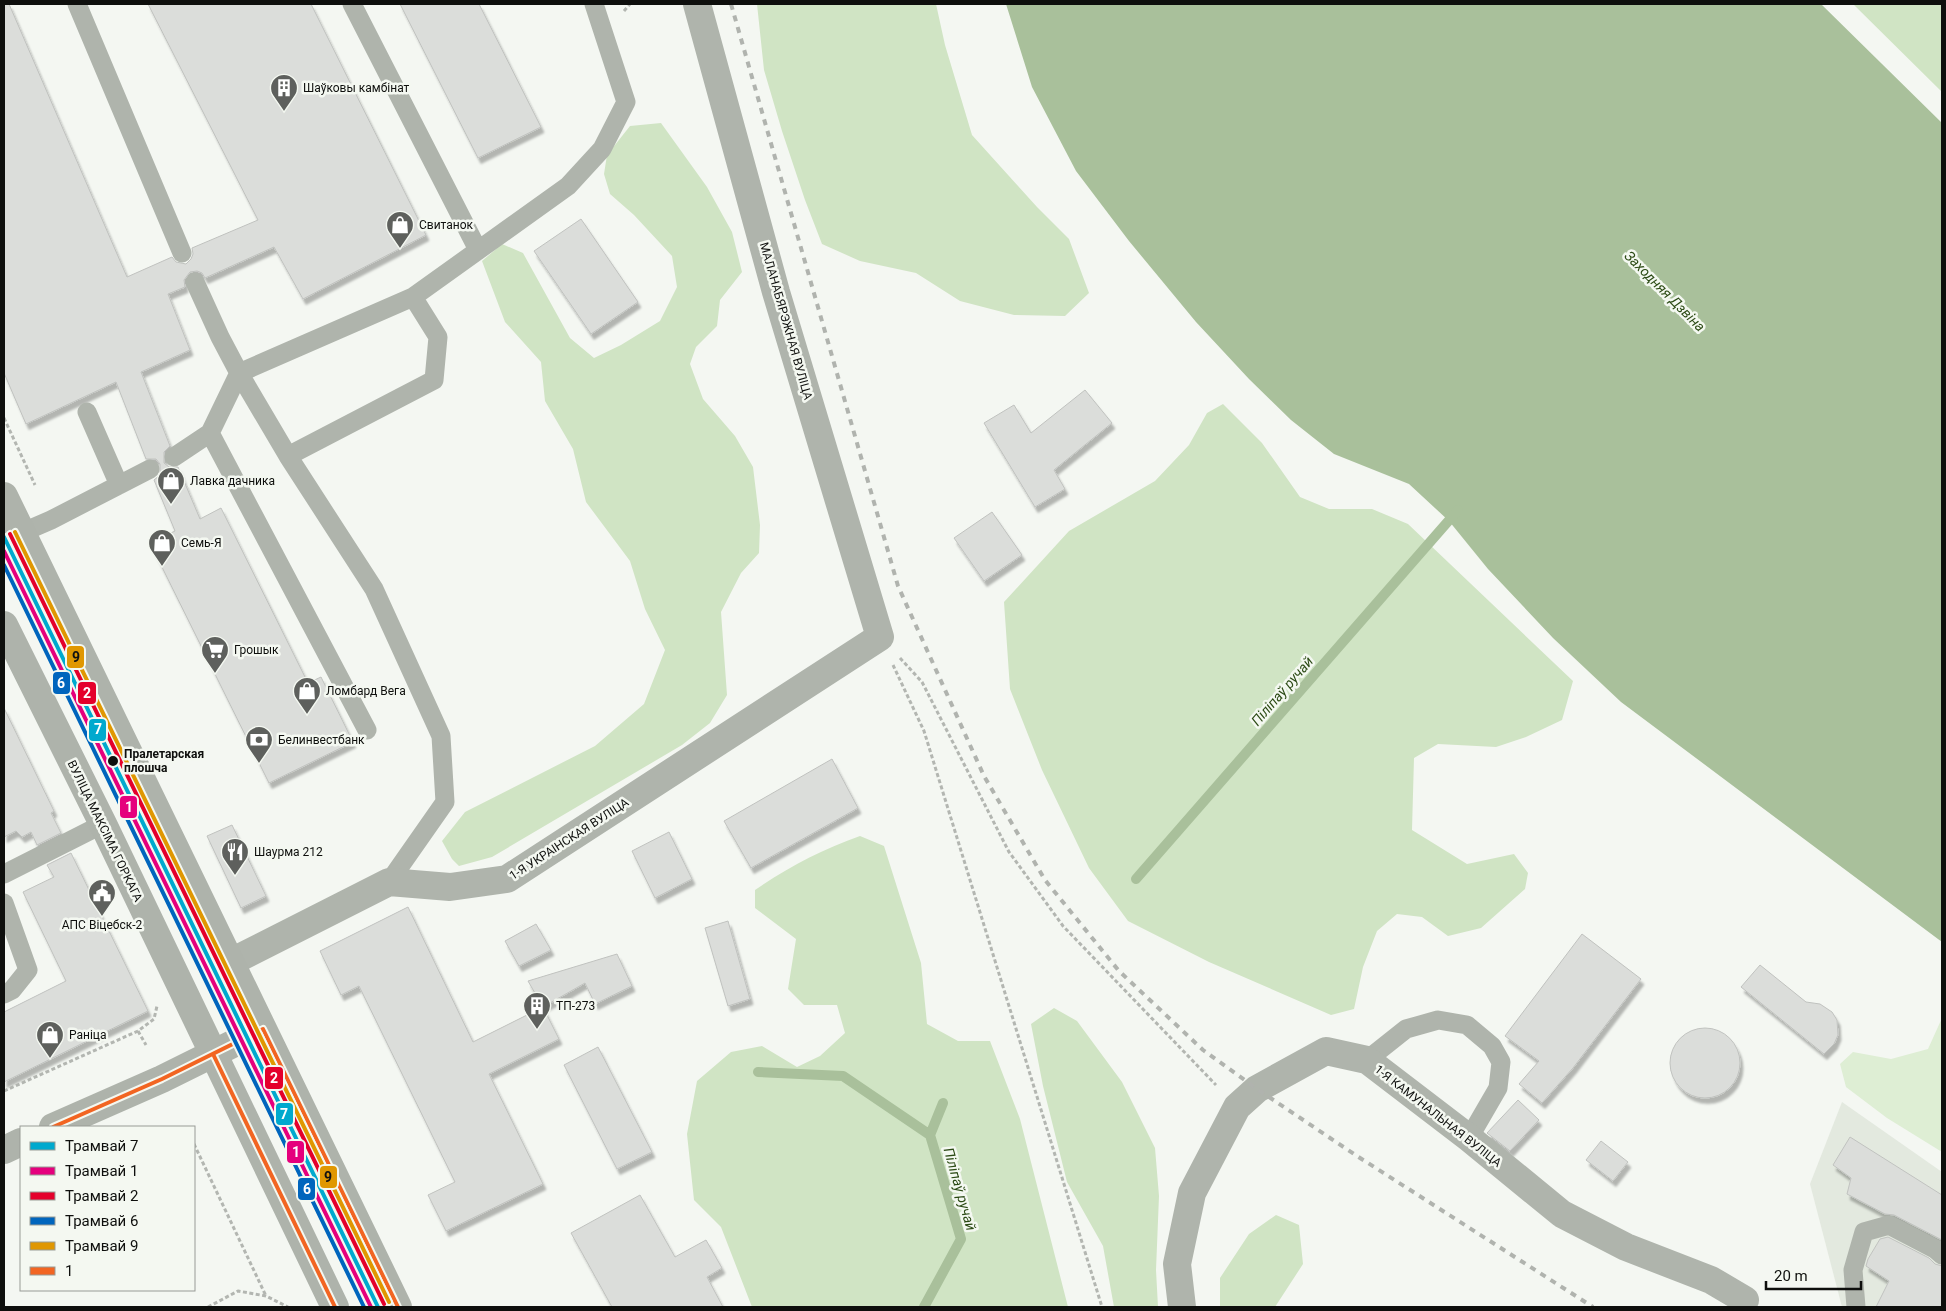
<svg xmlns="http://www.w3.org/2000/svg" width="1946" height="1311" font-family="Roboto,sans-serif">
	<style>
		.built { fill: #e3e9df }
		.green { fill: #deeed4 }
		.forest { fill: #d0e4c4 }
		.water { fill: #a9c09b }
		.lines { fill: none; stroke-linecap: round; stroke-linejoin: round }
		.stream { stroke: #a9c09b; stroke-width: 10 }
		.building { fill: #dbddda; stroke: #c0c2bf; filter: url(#shadow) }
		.path { stroke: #b3b6b1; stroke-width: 3; stroke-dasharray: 4 2.5; stroke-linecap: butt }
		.service { stroke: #afb4ac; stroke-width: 19 }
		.minor { stroke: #afb4ac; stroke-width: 28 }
		.secondary { stroke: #aeb3ab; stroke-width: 28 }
		.rail { stroke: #b0b3ae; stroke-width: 4; stroke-dasharray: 6 6; stroke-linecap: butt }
		.bus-1-casing { stroke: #f4f8f1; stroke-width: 8 }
		.bus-1 { stroke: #f26522; stroke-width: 4 }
		.tram-1-casing { stroke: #f4f8f1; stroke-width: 8 }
		.tram-2-casing { stroke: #f4f8f1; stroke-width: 8 }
		.tram-3-casing { stroke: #f4f8f1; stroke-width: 8 }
		.tram-4-casing { stroke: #f4f8f1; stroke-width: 8 }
		.tram-5-casing { stroke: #f4f8f1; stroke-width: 8 }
		.tram-1 { stroke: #00a9ce; stroke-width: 4 }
		.tram-2 { stroke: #e5007d; stroke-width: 4 }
		.tram-3 { stroke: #e4002b; stroke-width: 4 }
		.tram-4 { stroke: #0065bd; stroke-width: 4 }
		.tram-5 { stroke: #e09701; stroke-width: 4 }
		.stop-dot { fill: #0e0f0d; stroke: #f4f8f1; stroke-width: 2 }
		.labels { text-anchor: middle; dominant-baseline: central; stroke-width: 5; stroke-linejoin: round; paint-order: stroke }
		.poi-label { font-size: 12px; fill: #0e0f0d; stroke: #f4f8f1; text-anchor: start }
		.street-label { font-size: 12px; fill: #0e0f0d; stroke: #f4f8f1 }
		.stop-label { font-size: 12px; font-weight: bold; fill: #0e0f0d; stroke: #f4f8f1; text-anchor: start }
		.water-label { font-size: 14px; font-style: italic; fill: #2b4a14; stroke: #f4f8f1 }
		.line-badge { stroke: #f4f8f1; stroke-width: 2 }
		.badge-label { font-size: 14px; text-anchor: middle; font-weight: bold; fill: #fff }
		.pale-badge-label { font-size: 14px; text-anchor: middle; font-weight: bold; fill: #111 }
	</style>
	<defs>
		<filter id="shadow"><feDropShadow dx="3" dy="5.5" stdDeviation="1" flood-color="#0004"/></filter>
	</defs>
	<rect width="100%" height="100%" fill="#f4f7f2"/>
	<path class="built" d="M1842 1102 1942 1172V1307H1842L1810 1184Z"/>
	<path class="green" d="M1942 1018V1152L1887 1118 1846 1087 1840 1064 1853 1052 1891 1059 1928 1049Z"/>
	<path class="forest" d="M757 4H936L945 45 972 135 1037 207 1069 239 1089 293 1065 316 1014 315 960 301 916 273 860 261 822 244 805 200 782 131 764 70Z
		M1853 4H1942V92Z
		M661 123 707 187 732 232 742 272 720 300 717 326 696 347 690 364 703 399 735 436 753 467 760 525 759 553 741 573 721 612 727 695 710 723 682 745 492 857 459 866 452 859 442 841 465 812 595 746 644 704 665 650 645 609 630 561 586 502 573 449 545 401 541 362 505 322 482 261 502 244 523 253 570 338 594 358 621 345 660 321 677 287 672 256 634 215 610 194 604 174 607 155 630 126Z
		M1223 404 1262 443 1300 497 1329 509H1372L1408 524 1573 681 1562 720 1526 737 1496 747 1438 744 1414 758 1412 830 1467 864 1514 854 1528 873 1525 889 1481 928 1448 936 1422 917 1397 914 1377 931 1363 967 1354 1009 1331 1015 1209 962 1128 921 1089 868 1042 770 1010 689 1004 602 1069 531 1155 481 1189 445 1207 413Z
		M860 836 884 846 921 963 927 1024 958 1041H990L1020 1119 1068 1307H752L721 1227 694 1200 687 1134 697 1081 731 1052 762 1046 797 1067 820 1056 845 1033 837 1005H804L788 989 796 939 755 908V890C790 866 821 850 860 836Z
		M1054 1008 1077 1021 1122 1082 1155 1148 1159 1196 1156 1270 1158 1307H1114L1103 1246 1067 1182 1043 1086 1031 1024Z
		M1276 1215 1299 1225 1303 1264 1275 1307H1220V1278L1249 1234Z"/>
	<path class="water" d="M1006 4H1821L1942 123V942L1621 702 1553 638 1488 569 1449 521 1409 484 1334 454 1291 420 1249 379 1196 322 1129 241 1076 171 1032 87Z"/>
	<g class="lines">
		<path class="stream" d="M1136 879 1458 510
			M758 1072 843 1076 930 1135
			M924 1307 961 1239 930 1135 943 1103"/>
	</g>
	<path class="building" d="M4 4H9L127 277 172 257 176 262 186 264 191 259 193 254 192 248 258 220 148 4H311L426 235 303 299 274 247 205 278 202 273 197 271 190 272 184 280 185 287 168 294 190 350 141 372 170 446 164 452V463L169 467H178L200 519 221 508 308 683 321 677 353 742 269 783 150 543 175 531 154 480 160 475V464L156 459H146L116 382 26 424 4 373Z
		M400 4H479L541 127 478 158Z
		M581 219 638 302 591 334 534 251Z
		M1085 390 1112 423 1054 470 1065 489 1035 507 984 423 1014 405 1031 433Z
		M992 512 1022 555 984 581 954 538Z
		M4 708 54 811 51 813 61 833 37 845 31 832 22 837 16 831 4 837Z
		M832 759 858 808 751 868 724 821Z
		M232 825 266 896 241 908 207 836Z
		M669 832 692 879 655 898 632 851Z
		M71 853 148 1011 4 1082V1012L66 981 23 892 54 877 47 865Z
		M408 907 473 1042 543 1007 559 1039 489 1074 543 1184 446 1231 428 1195 455 1182 359 986 341 995 320 951Z
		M728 921 750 999 728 1006 705 928Z
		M536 924 551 950 519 966 505 941Z
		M1582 934 1641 979 1573 1068 1542 1103 1519 1084 1539 1061 1505 1036Z
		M617 954 632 986 595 1004 585 983 543 1007 528 981Z
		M1760 965 1806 1002 1820 1004 1832 1012 1837 1020 1838 1035 1834 1044 1824 1054 1741 987Z
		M1670 1063a35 35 0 1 1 70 0a35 35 0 1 1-70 0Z
		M598 1047 652 1152 617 1169 564 1065Z
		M1518 1100 1539 1120 1510 1151 1487 1133Z
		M1850 1137 1942 1195V1240L1894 1215 1885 1214 1847 1194 1851 1178 1833 1165Z
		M1601 1141 1628 1162 1613 1181 1586 1160Z
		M640 1195 675 1257 706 1240 722 1268 707 1277 723 1307H612L571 1233Z
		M1888 1237 1929 1258 1935 1264 1942 1266V1307H1876L1889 1281 1866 1266 1868 1259 1880 1239Z"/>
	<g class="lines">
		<path class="path" d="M624 11 630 4
			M4 418 35 485
			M900 658 922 682 1009 852 1063 926 1216 1085
			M893 665 924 731 1102 1307
			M138 1031 146 1045
			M4 1091 138 1031 154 1019 157 1006
			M194 1144 266 1296
			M208 1307 238 1291 266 1296 288 1307"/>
		<path class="service" d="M77 4 182 253
			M352 4 478 250
			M195 282 220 337 239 373 288 456 434 380 438 337 413 297
			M87 412 119 485
			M210 433 367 730
			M288 456 374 589 441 736 445 802 389 882
			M174 457 210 433 239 373 413 297 568 186 602 149 626 102 594 4
			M21 533 51 520 150 469
			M4 874 103 824
			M4 903 28 970 12 990 4 994
			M1367 1060 1406 1029 1438 1020 1467 1025 1492 1046 1501 1062 1498 1088 1469 1138
			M1856 1307 1853 1270 1864 1232 1889 1225 1935 1249 1942 1255"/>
		<path class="minor" d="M4 541 21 533
			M231 962 389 882 450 887 507 879 880 637 776 292 697 4
			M1182 1307 1177 1264 1192 1193 1237 1107 1257 1089 1326 1051 1367 1060 1469 1138 1562 1214 1626 1247 1711 1280 1745 1300"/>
		<path class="secondary" d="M4 496 398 1307
			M4 625 103 824 335 1307
			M53 1127 162 1079 263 1029
			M4 1150 21 1142"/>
		<path class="rail" d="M731 4 898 586 984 776 1045 880 1119 971 1203 1050 1257 1089 1357 1156 1593 1307"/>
		<defs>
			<path id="bus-1" d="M213 1054 335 1307
				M53 1127 162 1079 263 1029 398 1307"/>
		</defs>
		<use href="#bus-1" class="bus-1-casing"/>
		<use href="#bus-1" class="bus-1"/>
		<defs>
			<path id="tram-1" d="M4 537 378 1307"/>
			<path id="tram-2" d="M4 551 371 1307"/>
			<path id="tram-3" d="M10 534 384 1304"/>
			<path id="tram-4" d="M4 565 364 1307"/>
			<path id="tram-5" d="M15 532 389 1302"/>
		</defs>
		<use href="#tram-1" class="tram-1-casing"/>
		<use href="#tram-2" class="tram-2-casing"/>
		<use href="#tram-3" class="tram-3-casing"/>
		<use href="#tram-4" class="tram-4-casing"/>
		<use href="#tram-5" class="tram-5-casing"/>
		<use href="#tram-1" class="tram-1"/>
		<use href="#tram-2" class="tram-2"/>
		<use href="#tram-3" class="tram-3"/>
		<use href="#tram-4" class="tram-4"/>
		<use href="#tram-5" class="tram-5"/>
	</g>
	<defs>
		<symbol id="building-pin" viewBox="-11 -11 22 30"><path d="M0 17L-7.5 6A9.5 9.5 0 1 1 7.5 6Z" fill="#5e605d" stroke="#f4f8f1"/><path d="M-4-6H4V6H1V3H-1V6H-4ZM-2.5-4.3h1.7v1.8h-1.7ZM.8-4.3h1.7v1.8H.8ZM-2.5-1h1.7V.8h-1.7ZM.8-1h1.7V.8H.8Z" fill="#fff"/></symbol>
		<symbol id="shop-pin" viewBox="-11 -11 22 30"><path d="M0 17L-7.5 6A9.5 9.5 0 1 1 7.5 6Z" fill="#5e605d" stroke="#f4f8f1"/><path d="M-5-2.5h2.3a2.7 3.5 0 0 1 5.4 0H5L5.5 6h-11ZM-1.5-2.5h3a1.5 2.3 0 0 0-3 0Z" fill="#fff"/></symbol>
		<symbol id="supermarket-pin" viewBox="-11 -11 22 30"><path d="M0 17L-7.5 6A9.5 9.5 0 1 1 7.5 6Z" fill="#5e605d" stroke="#f4f8f1"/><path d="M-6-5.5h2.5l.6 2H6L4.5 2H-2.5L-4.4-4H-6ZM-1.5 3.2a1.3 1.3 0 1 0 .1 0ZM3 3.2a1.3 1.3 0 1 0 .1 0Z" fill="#fff"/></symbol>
		<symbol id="bank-pin" viewBox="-11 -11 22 30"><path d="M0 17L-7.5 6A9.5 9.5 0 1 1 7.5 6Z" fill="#5e605d" stroke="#f4f8f1"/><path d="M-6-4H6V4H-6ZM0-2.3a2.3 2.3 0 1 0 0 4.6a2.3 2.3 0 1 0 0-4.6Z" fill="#fff"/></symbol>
		<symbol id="restaurant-pin" viewBox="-11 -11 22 30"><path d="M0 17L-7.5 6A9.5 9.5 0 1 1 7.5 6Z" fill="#5e605d" stroke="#f4f8f1"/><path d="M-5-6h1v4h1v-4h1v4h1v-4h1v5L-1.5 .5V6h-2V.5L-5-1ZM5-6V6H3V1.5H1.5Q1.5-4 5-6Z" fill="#fff"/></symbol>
		<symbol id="civic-pin" viewBox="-11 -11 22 30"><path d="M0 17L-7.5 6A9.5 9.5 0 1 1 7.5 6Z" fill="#5e605d" stroke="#f4f8f1"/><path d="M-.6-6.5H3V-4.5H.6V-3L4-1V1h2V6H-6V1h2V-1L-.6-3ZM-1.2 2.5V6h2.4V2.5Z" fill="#fff"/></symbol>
	</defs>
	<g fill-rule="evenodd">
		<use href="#building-pin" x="268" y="72" width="32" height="43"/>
		<use href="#shop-pin" x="384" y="209" width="32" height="43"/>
		<use href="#shop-pin" x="155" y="465" width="32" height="43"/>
		<use href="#shop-pin" x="146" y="527" width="32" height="43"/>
		<use href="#supermarket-pin" x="199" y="634" width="32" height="43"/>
		<use href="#shop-pin" x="291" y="675" width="32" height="43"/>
		<use href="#bank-pin" x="243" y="724" width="32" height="43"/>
		<use href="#restaurant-pin" x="219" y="836" width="32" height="43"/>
		<use href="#civic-pin" x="86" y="877" width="32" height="43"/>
		<use href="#building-pin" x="521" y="990" width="32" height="43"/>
		<use href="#shop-pin" x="34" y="1019" width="32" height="43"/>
	</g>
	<circle class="stop-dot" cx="113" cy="761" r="6"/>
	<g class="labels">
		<g class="poi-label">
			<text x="303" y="88">Шаўковы камбінат</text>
			<text x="419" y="225">Свитанок</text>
			<text x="190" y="481">Лавка дачника</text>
			<text x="181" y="543">Семь-Я</text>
			<text x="234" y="650">Грошык</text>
			<text x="326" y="691">Ломбард Вега</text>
			<text x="278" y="740">Белинвестбанк</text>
			<text x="254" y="852">Шаурма 212</text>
			<text x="102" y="925" text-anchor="middle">АПС Віцебск-2</text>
			<text x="556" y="1006">ТП-273</text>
			<text x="69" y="1035">Раніца</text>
		</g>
		<g class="street-label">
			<text transform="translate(786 321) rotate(74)">МАЛАНАБЯРЭЖНАЯ ВУЛІЦА</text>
			<text transform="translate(105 831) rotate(64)">ВУЛІЦА МАКСІМА ГОРКАГА</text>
			<text transform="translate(569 839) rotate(-33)">1-Я УКРАІНСКАЯ ВУЛІЦА</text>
			<text transform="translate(1438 1116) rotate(38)">1-Я КАМУНАЛЬНАЯ ВУЛІЦА</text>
		</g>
		<g class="stop-label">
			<text x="124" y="754">Пралетарская<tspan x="124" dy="14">плошча</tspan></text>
		</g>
		<g class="water-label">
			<text transform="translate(1665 291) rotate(45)">Заходняя Дзвіна</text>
			<text transform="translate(1282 691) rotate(-49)">Піліпаў ручай</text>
			<text transform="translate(960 1189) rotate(74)">Піліпаў ручай</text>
		</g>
	</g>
	<g class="line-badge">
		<rect x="66" y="645" width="19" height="24" rx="5" fill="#e09701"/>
		<rect x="52" y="671" width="19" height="24" rx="5" fill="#0065bd"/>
		<rect x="77" y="681" width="20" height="24" rx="5" fill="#e4002b"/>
		<rect x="88" y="718" width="19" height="24" rx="5" fill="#00a9ce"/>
		<rect x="119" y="795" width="19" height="24" rx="5" fill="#e5007d"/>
		<rect x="264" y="1066" width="20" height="24" rx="5" fill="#e4002b"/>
		<rect x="275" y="1102" width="19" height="24" rx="5" fill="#00a9ce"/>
		<rect x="286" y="1140" width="19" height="24" rx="5" fill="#e5007d"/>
		<rect x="319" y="1165" width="19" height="24" rx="5" fill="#e09701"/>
		<rect x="297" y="1177" width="19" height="24" rx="5" fill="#0065bd"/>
	</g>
	<g class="badge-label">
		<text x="61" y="688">6</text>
		<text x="87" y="698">2</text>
		<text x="98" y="734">7</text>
		<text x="129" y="812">1</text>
		<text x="274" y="1083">2</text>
		<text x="284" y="1119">7</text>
		<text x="296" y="1157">1</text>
		<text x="307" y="1194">6</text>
	</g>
	<g class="pale-badge-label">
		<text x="76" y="662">9</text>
		<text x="328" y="1182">9</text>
	</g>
	<rect width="1946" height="1311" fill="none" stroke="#0e0f0d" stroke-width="10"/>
	<rect x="20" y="1126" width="175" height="165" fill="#f4f8f1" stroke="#989b96"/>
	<rect x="30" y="1142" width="25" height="8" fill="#00a9ce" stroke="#989b96"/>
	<text x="65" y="1151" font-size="15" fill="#0e0f0d">Трамвай 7</text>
	<rect x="30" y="1167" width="25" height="8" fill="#e5007d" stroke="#989b96"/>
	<text x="65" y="1176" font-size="15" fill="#0e0f0d">Трамвай 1</text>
	<rect x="30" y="1192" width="25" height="8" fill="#e4002b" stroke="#989b96"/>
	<text x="65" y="1201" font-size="15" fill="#0e0f0d">Трамвай 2</text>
	<rect x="30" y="1217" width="25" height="8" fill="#0065bd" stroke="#989b96"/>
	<text x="65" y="1226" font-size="15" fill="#0e0f0d">Трамвай 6</text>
	<rect x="30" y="1242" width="25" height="8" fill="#e09701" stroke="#989b96"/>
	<text x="65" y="1251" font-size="15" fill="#0e0f0d">Трамвай 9</text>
	<rect x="30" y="1267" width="25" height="8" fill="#f26522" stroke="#989b96"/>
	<text x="65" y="1276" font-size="15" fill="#0e0f0d">1</text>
	<path d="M1766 1281v8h95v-8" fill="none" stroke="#0e0f0d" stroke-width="2.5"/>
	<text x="1774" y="1281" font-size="15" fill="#0e0f0d" stroke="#f4f8f1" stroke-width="4" paint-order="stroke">20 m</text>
</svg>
